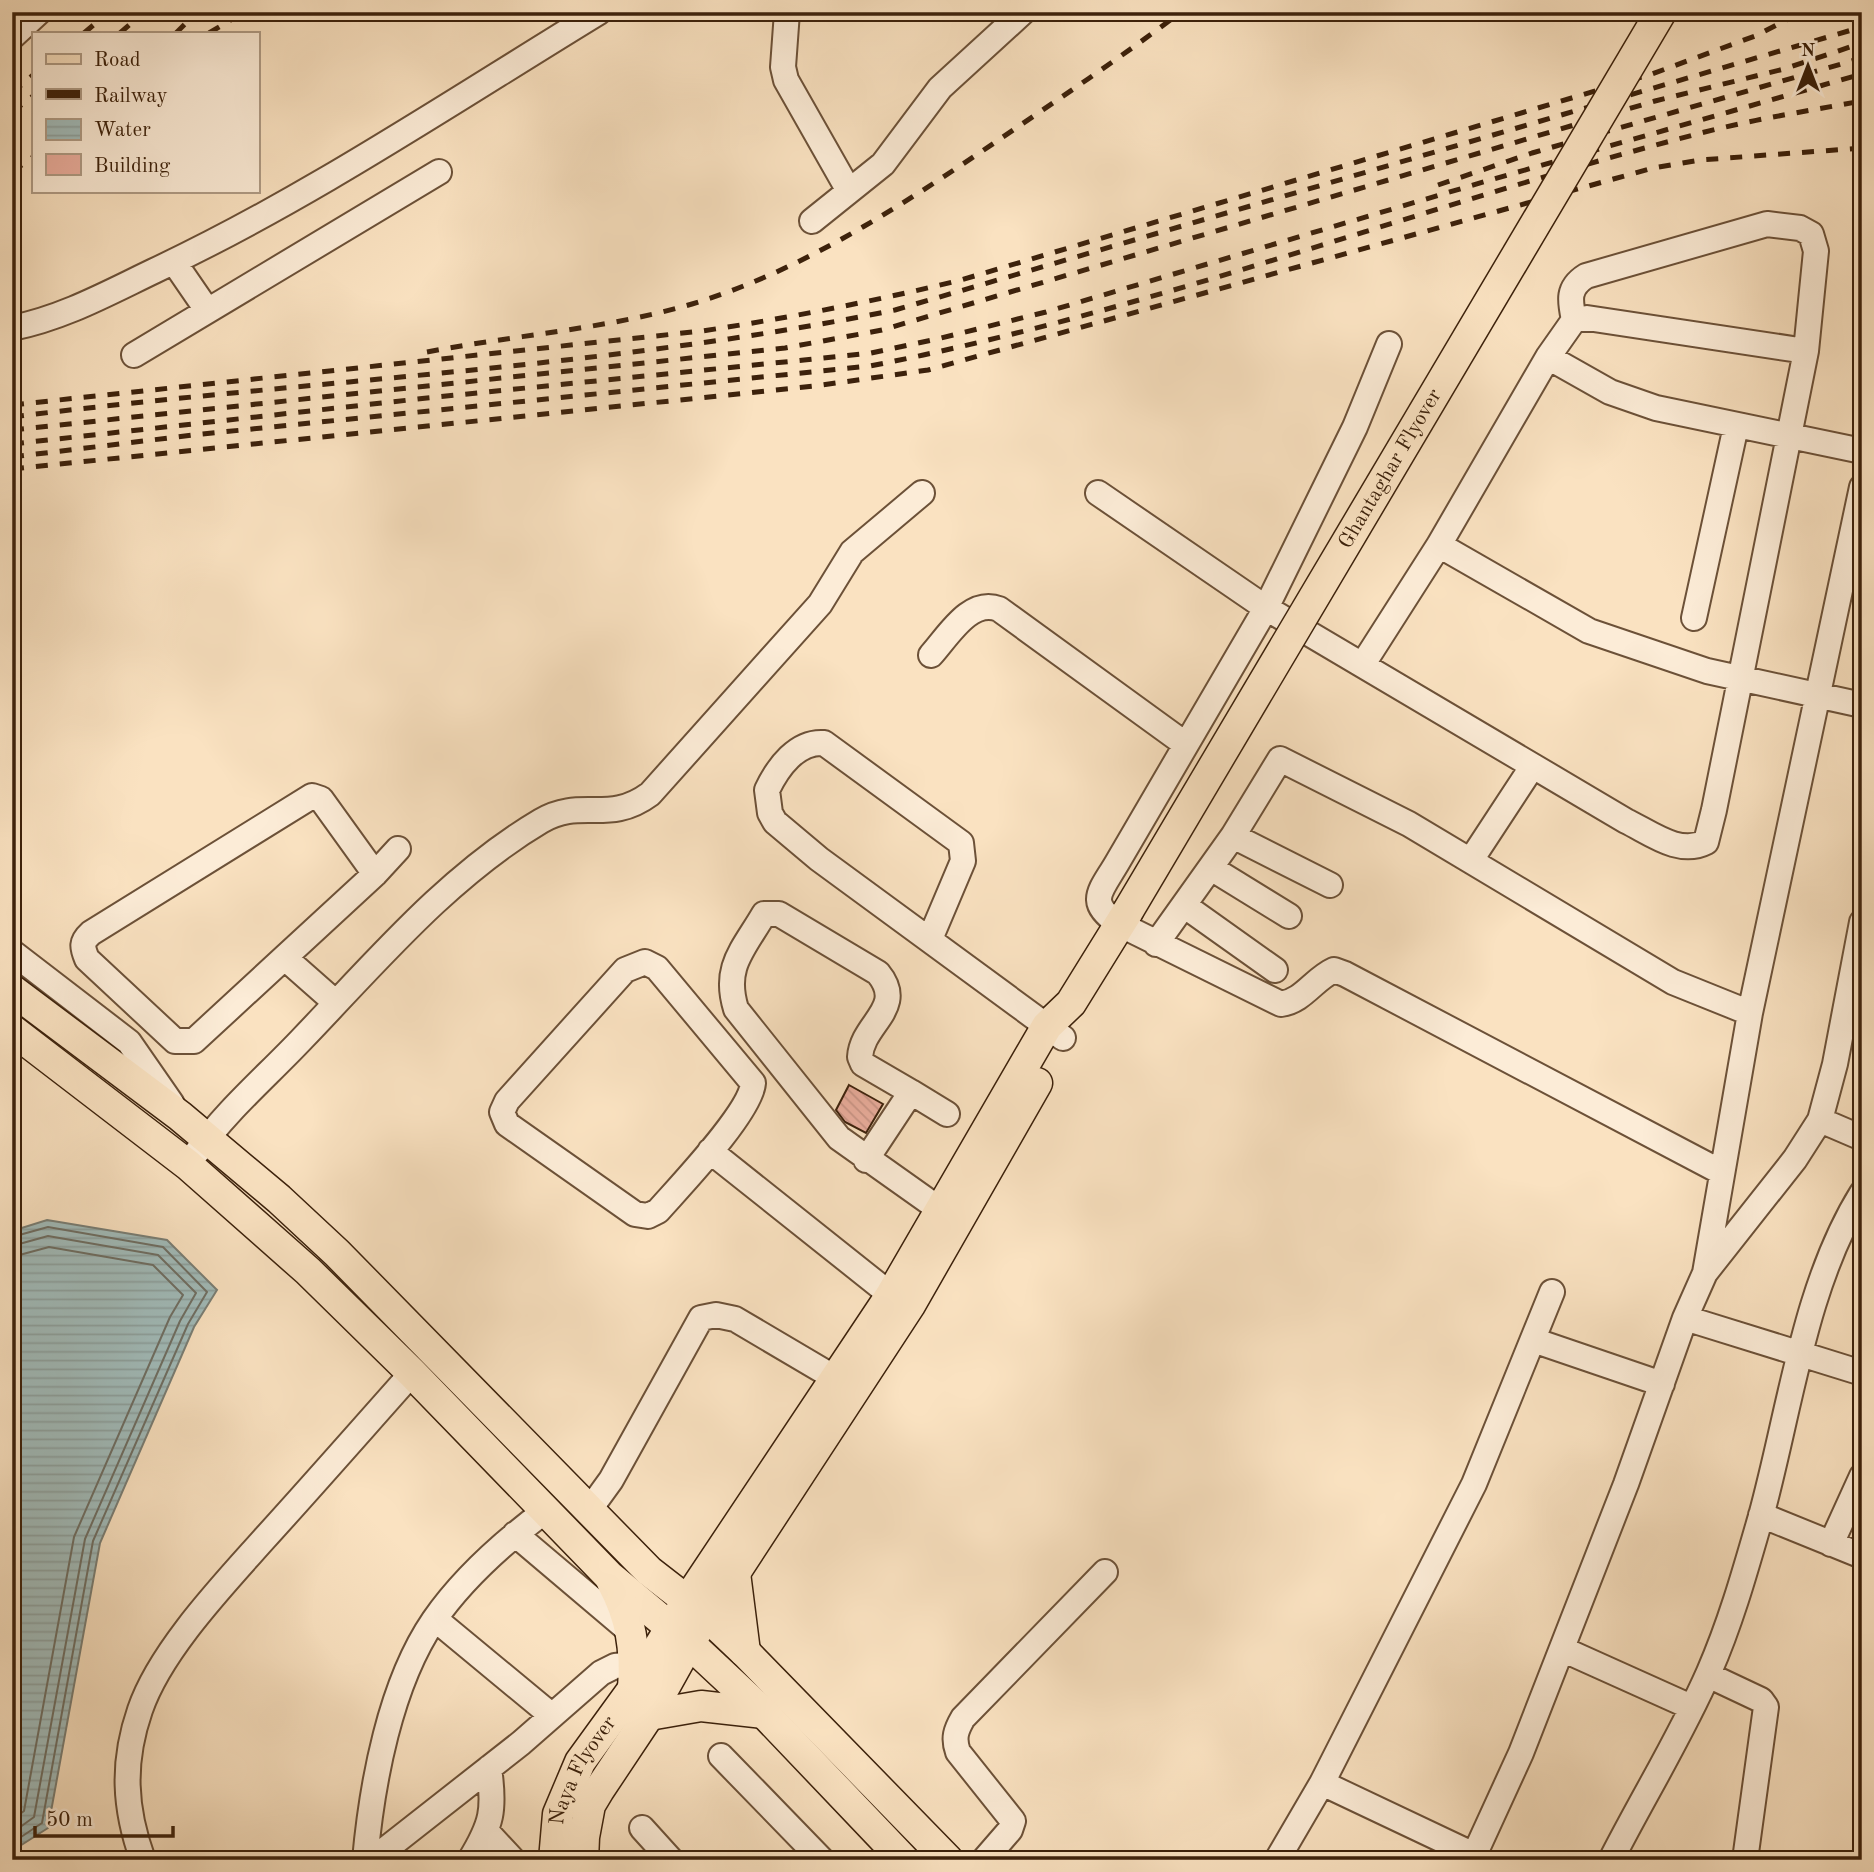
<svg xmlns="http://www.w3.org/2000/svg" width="1874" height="1872" font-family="'Old Standard TT',serif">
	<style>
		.water { fill: url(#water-rules); stroke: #797e75; stroke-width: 2 }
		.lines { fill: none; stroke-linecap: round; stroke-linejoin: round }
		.shore { stroke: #6e6e63; stroke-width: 2 }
		.building { fill: url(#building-back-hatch); stroke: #3c210b; stroke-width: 2 }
		.minor-casing { stroke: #6c5138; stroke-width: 28 }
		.major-casing { stroke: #3c210b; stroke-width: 33 }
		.minor { stroke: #fcecd7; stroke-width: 24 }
		.major { stroke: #fae2c1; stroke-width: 30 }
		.rail { stroke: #3c210b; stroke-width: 5; stroke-dasharray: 12 12; stroke-linecap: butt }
		.major-bridge-casing { stroke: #3c210b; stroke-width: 33; stroke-linecap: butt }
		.major-bridge { stroke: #fae2c1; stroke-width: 30 }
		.labels { text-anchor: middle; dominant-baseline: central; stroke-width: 5; stroke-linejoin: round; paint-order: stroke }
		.street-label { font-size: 21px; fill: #3c210b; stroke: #fcecd7 }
	</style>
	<defs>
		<pattern id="water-rules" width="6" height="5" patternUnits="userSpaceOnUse" patternTransform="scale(1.75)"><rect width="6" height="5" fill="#a1bcbb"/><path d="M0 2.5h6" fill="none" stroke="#8ca19f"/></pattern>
		<pattern id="building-back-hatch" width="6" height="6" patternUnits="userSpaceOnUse" patternTransform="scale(1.75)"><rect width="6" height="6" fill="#ebae9e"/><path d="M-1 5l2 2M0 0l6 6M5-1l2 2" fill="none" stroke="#ca9587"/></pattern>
	</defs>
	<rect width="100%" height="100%" fill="#fae2c1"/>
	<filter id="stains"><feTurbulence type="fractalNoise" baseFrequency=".00286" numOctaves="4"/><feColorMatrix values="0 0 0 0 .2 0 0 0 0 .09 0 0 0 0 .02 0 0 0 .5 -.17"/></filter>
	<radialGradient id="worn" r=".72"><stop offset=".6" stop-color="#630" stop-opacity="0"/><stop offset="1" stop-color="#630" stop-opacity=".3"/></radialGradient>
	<path class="water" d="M47 1220 167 1240 217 1290 194 1327 100 1543 48 1828 12 1851V1231Z"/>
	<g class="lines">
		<path class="shore" d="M12 1237 48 1227 163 1247 207 1292 188 1324 93 1541 42 1823 12 1843
			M12 1246 48 1236 158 1255 196 1293 180 1321 85 1539 34 1817 12 1833
			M12 1257 49 1247 153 1265 183 1295 170 1317 74 1537 24 1811 12 1820"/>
	</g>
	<path class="building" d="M849 1085 883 1104 866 1133 845 1122 836 1110Z"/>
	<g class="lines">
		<defs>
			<path id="minor" d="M787 12 783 67 786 80 849 191
				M13 36 39 12
				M812 221 883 164 940 88 1023 12
				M174 262 207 310
				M12 328C63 318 108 293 154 271 309 198 453 101 599 12
				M1389 344 1355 427 1266 608 1117 863C1100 892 1086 902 1119 924L1281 1004C1303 1001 1314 979 1334 970L1345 974 1721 1172
				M134 355 439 172
				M1548 357 1610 392 1656 408 1862 451
				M1098 493 1266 608 1626 821C1651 833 1679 856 1706 842L1714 810 1806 351 1816 251 1811 234 1800 228 1767 224 1586 276C1567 288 1570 301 1574 320
				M1439 545 1589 631 1707 671 1862 705
				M1694 618 1736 426
				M931 655C949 635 970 598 999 609L1185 744
				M1363 664 1439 545 1548 357 1574 320 1587 318 1806 351
				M1233 836 1330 885
				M1471 860 1532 767
				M1211 868 1289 916
				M375 874 321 799 312 796 91 933C81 942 82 947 87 959L175 1041H194L375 874 398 849
				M1185 906 1275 970
				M930 939 963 861 961 843 824 743C797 741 778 767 767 790L770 813 775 822 819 859 1063 1038
				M1156 944 1233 836 1280 759 1409 824 1673 982 1750 1013
				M12 952 129 1042 172 1104
				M285 958 336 1003
				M645 962 657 968 753 1083C751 1112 680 1186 658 1211L648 1216 635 1214 507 1124 502 1112 507 1101 625 970Z
				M911 1092 947 1114
				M1820 1120 1862 1138
				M710 1151 891 1295
				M197 1152C226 1111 267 1076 302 1039 376 962 448 876 541 821 582 797 608 825 650 794L820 604 852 552 922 493
				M866 1160 911 1092 863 1064 860 1057C862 1023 907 1008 878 973L779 914H764C743 950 723 967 736 1009L839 1138 956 1221
				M1705 1273 1750 1013 1862 487
				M1685 1318 1862 1373
				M1533 1340 1662 1384
				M590 1509 611 1480 701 1318 716 1315 735 1319 835 1378
				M1761 1515 1862 1556
				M515 1534 632 1633
				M1831 1544 1862 1476
				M435 1619 551 1715
				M1562 1649 1691 1707
				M1708 1675 1761 1700 1766 1707 1745 1860
				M721 1756 822 1860
				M1322 1783 1474 1855
				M642 1828 671 1860
				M487 1832 513 1860
				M143 1860C124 1808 122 1762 140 1710 160 1651 223 1585 264 1539 314 1484 363 1428 412 1373
				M365 1860C372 1783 390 1684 434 1620 463 1578 505 1541 545 1511
				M372 1860 521 1743 601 1673 615 1666 634 1664
				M470 1860C492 1824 495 1810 489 1768
				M984 1860 1010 1830 1013 1821 958 1752C953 1738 956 1730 963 1718L1105 1572
				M1277 1860 1322 1783 1474 1484 1552 1292
				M1472 1860 1521 1753 1626 1484 1685 1318 1705 1273 1795 1159 1820 1120 1835 1064 1862 922
				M1611 1860C1643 1797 1681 1736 1709 1672 1731 1622 1746 1568 1761 1516 1790 1411 1804 1286 1862 1193"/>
			<g id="major">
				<path d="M12 990 180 1116 279 1199 337 1253 649 1571 707 1616 745 1652 948 1860"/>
				<path d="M12 1030 188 1165 308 1271 412 1373 609 1576 689 1643 764 1713 904 1860"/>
				<path d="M735 1573 745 1652"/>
				<path d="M612 1582C631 1617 636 1650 633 1689"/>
				<path d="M649 1715 701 1706 764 1713"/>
				<path id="s1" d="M554 1860 558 1814 580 1762 633 1689 687 1601 891 1295 1047 1026 1071 1003 1128 911"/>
				<path d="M583 1860 584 1837 590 1805 599 1790 649 1715 689 1643 910 1305 1037 1083"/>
			</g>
		</defs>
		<use href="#minor" class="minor-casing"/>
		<use href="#major" class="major-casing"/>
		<use href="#minor" class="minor"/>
		<use href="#major" class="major"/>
		<path class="rail" d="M84 33 109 12
			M120 33 144 12
			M176 33 197 12
			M209 33 244 12
			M12 93 33 75
			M12 112 33 96
			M12 172 33 157
			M1438 185 1532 153 1862 58
			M427 352C515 335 607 329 692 304 805 270 907 202 1003 137 1063 96 1123 56 1181 12
			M12 405 702 331C789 318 875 301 961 280L1652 74 1755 36 1802 12
			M12 417C306 380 604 369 895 310L1862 27
			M12 430 785 348 882 330 1655 101 1784 69 1862 43
			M12 444 427 398 804 360 871 353 937 339 1046 312 1490 180 1862 74
			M12 457 193 435 870 366C1152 311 1423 205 1701 133 1754 119 1808 111 1862 101
			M12 469 815 386 928 370 1653 168 1700 160 1862 148"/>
		<defs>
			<g id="major-bridge">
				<path id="s2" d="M1128 911 1661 12"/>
			</g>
		</defs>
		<use href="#major-bridge" class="major-bridge-casing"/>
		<use href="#major-bridge" class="major-bridge"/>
	</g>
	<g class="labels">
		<g class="street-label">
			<text stroke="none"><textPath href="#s2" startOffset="514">Ghantaghar Flyover</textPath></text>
			<text stroke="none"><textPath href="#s1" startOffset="96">Naya Flyover</textPath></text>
		</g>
	</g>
	<rect width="1874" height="1872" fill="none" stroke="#fae2c1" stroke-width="42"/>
	<rect x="14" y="14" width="1846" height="1844" fill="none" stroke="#3c210b" stroke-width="3.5"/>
	<rect x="21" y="21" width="1832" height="1830" fill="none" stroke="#3c210b" stroke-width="2"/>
	<rect x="32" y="32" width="228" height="161" fill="#fcecd7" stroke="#af9b85" stroke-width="2"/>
	<rect x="46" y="54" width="35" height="10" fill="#fae2c1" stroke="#af9b85" stroke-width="2"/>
	<text x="94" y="66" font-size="21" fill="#3c210b">Road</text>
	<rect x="46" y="89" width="35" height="10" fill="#3c210b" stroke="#af9b85" stroke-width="2"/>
	<text x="94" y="102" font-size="21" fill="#3c210b">Railway</text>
	<rect x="46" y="119" width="35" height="21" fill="url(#water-rules)" stroke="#af9b85" stroke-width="2"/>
	<text x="94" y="136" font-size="21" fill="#3c210b">Water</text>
	<rect x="46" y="154" width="35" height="21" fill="#ebae9e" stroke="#af9b85" stroke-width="2"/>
	<text x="94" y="172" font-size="21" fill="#3c210b">Building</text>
	<g transform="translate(1808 66)" stroke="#fcecd7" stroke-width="5" paint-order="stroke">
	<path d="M0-5L12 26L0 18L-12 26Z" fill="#3c210b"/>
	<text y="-10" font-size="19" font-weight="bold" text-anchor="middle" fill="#3c210b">N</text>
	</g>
	<path d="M35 1826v10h138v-10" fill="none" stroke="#3c210b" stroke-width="3.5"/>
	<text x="46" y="1826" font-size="21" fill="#3c210b" stroke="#fcecd7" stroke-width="5" paint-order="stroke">50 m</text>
	<rect width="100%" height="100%" filter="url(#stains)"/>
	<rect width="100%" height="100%" fill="url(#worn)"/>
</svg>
